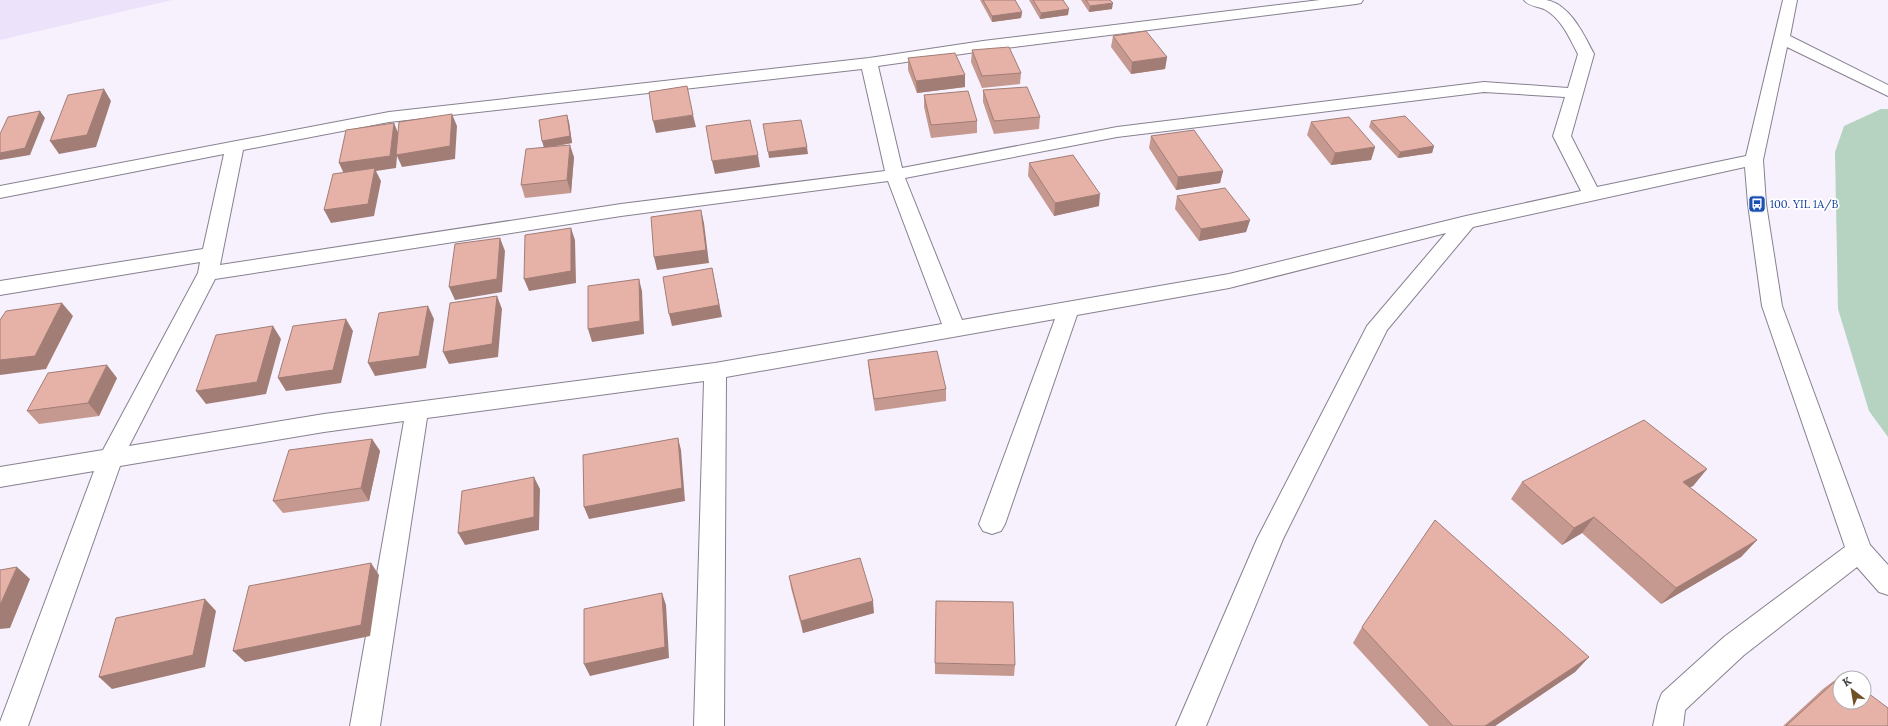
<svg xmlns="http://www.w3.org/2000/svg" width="1888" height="726" font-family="Lora,serif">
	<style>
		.built { fill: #ece2f9 }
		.green { fill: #b6d3c1 }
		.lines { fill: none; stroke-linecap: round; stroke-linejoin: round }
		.street-casing { stroke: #87818f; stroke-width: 2 }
		.street { fill: #fff; fill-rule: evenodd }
		.wall { fill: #c69990 }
		.shaded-wall { fill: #a17d76 }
		.building { fill: #e6b2a8; stroke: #a17d76 }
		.labels { text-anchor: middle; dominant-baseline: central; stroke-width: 3.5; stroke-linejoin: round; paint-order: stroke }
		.transit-label { font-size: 11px; fill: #164399; stroke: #fff; text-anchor: start }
	</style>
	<rect width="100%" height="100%" fill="#f7f1fe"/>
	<path class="built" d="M0 0H172L0 40Z"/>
	<path class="green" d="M1881 109H1888V437L1869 411 1838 309 1835 152 1844 126Z"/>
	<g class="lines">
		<defs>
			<path id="street" d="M1320 0H1363L1361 3 1356 4 983 51 878 66 902 168 1117 127 1484 82 1568 88 1578 54C1569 37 1562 19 1544 9 1537 6 1528 6 1524 0 1531 0 1539 0 1546 0 1570 4 1584 35 1594 54L1571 136 1597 187 1746 156 1783 0H1797L1790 36 1888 85V96L1787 47 1763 160 1766 204 1782 306 1870 545 1888 565V595L1879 592 1857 567 1744 655 1685 710 1683 726H1653L1658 703 1662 693 1724 637 1845 547 1762 306 1748 204 1745 167 1473 227 1387 330 1283 539 1206 726H1176L1257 539 1367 326 1446 233 1229 288 1077 315 1005 524 1001 531 992 534 983 531 979 524 1055 319 726 377 724 726H694L704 381 427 418 380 726H350L404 421 324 432 120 466 28 726H0V722L94 471 0 487V467L103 450 198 273 200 262 0 295V281L203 249 224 154 0 198V186L389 112 869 58 983 41ZM862 69 885 171 621 204 220 265 243 150 389 122ZM1484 92 1565 97 1553 136 1581 191 1466 216 1229 274 962 320 905 178 1117 137ZM888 181 942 324 715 363 324 414 129 446 215 279 621 216Z"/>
		</defs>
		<use href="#street" class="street-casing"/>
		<use href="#street" class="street"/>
	</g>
	<path class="wall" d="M980 0H1015L1022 12 1021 18 992 22Z
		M1029 0H1063L1068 15 1040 19Z
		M1081 0H1110L1112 9 1089 12Z
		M1113 36 1167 57 1165 69 1131 74 1111 47Z
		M972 50 1021 73 1020 84 982 88 971 62Z
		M908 58 965 75V87L917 93 908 70Z
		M983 90 1040 117 1039 129 994 134 983 102Z
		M924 95 977 121V133L931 138 924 107Z
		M1371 121 1434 146 1432 153 1398 158 1369 127Z
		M569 122 572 143 550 147 574 157 571 193 525 198 521 185 544 148Z
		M1311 122 1375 147 1371 160 1331 165 1307 135Z
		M1151 136 1223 171 1220 183 1176 190 1149 148Z
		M1029 163 1099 206 1054 216 1028 176Z
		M1177 196 1250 220 1246 232 1199 241 1175 209Z
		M868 360 946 389V401L875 411 869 372Z
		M117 378 99 416 39 424 27 411Z
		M372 439 380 451 369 501 283 513 273 501Z
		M1707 469 1693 486 1690 487 1757 540 1741 557 1661 604 1582 533 1562 545 1511 499 1522 482Z
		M789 576 874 613 803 633 791 588Z
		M1362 627 1589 657 1575 672 1495 726H1429L1353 643Z
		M935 663 1015 665 1014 676 935 674Z
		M1843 674 1888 726H1783L1823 689Z"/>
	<path class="shaded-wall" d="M1113 3 1112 9 1089 12 1090 6Z
		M1069 9 1068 15 1040 19 1041 13Z
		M1022 12 1021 18 992 22V16Z
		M1167 57 1165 69 1131 74 1132 62Z
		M965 75V87L917 93 916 81Z
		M104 89 111 101 96 147 59 154 50 141Z
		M40 111 45 118 30 155 0 160V153Z
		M452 114 457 126 455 159 402 167 397 156 396 168 376 171 381 181 374 216 331 223 324 210 345 176 339 163 394 123 399 135Z
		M567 115 569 122 572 143 544 148 542 141Z
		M693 115 696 127 656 133 653 121Z
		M570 145 574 157 571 193 567 180Z
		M1434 146 1432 153 1398 158 1400 152Z
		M807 147 808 154 769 158 768 152Z
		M1375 147 1371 160 1331 165 1335 153Z
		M758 155 760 167 715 174 712 161Z
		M1223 171 1220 183 1176 190 1178 177Z
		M1100 194 1099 206 1054 216 1055 203Z
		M701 210 704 223 709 263 657 270 654 257Z
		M1250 220 1246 232 1199 241 1201 229Z
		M571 228 575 240 576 283 529 291 524 279Z
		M500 238 505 251 502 292 455 300 449 287Z
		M712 268 722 317 672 326 669 314Z
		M639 279 642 291 644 334 592 342 588 329Z
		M497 296 502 309 498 357 449 364 443 352Z
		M62 303 73 316 46 369 0 375V360Z
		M428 306 434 319 426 368 375 376 368 363Z
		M346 319 353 331 341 383 286 391 278 378Z
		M273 326 281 339 266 394 206 404 196 391Z
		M107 365 117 378 99 416 88 403Z
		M678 438 681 450 685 501 589 519 584 507Z
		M372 439 380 451 369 501 361 488Z
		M1707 469 1693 486 1670 498 1683 482Z
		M534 477 540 489 539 530 465 545 458 533Z
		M1594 517 1582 533 1562 545 1574 528Z
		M1757 540 1741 557 1661 604 1676 588Z
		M371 563 379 575 370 636 245 662 233 651Z
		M17 567 30 579 10 628 0 629V605Z
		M662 593 666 605 669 658 590 676 584 664Z
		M205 599 216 611 205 667 112 689 99 677Z
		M873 601 874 613 803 633 801 621Z
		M1589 657 1575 672 1495 726H1485Z"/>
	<path class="building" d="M983 0H1015L1022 12 992 16Z
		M1033 0H1063L1069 9 1041 13Z
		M1086 0H1110L1113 3 1090 6Z
		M1146 31 1167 57 1132 62 1113 36Z
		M1009 47 1021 73 982 76 972 50Z
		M955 53 965 75 916 81 908 58Z
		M687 86 693 115 653 121 649 92Z
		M1027 87 1040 117 994 121 983 90Z
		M104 89 87 135 50 141 68 95Z
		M968 91 977 121 931 125 924 95Z
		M40 111 25 148 0 153V134L8 117Z
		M452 114 450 146 396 155 399 122Z
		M567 115 570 136 542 141 539 120Z
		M1405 116 1434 146 1400 152 1371 121Z
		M1349 117 1375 147 1335 153 1311 122Z
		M750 120 758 155 712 161 706 126Z
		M801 120 807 147 768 152 763 124Z
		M394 123 390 156 339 163 346 130Z
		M1194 130 1223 171 1178 177 1151 136Z
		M570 145 567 180 521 185 526 149Z
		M1073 155 1100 194 1055 203 1029 163Z
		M375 168 368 204 324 210 333 174Z
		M1225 188 1250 220 1201 229 1177 196Z
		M701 210 706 250 654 257 651 217Z
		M571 228V271L524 279 525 235Z
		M500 238 497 279 449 287 455 244Z
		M712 268 719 305 669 314 663 277Z
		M639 279 640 321 588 329V286Z
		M497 296 492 344 443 352 450 303Z
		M62 303 35 356 0 360V320L6 311Z
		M428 306 419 356 368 363 379 313Z
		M346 319 333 370 278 378 293 326Z
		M273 326 257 382 196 391 216 335Z
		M937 351 946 389 874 399 868 360Z
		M107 365 88 403 27 411 48 373Z
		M1644 420 1707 469 1683 482 1757 540 1676 588 1594 517 1574 528 1522 482Z
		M678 438 682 488 584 507 583 455Z
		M372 439 361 488 273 501 289 450Z
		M534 477V517L458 533 462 491Z
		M1435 520 1589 657 1485 726H1453L1362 627Z
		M860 558 873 601 801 621 789 576Z
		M371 563 361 625 233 651 249 586Z
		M17 567 0 605V570Z
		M662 593 665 647 584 664V609Z
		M205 599 193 655 99 677 116 618Z
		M936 601 1013 602 1015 665 935 663Z
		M1843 674 1848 678H1840V702H1864V690L1888 708V726H1786Z"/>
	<defs>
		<symbol id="bus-square" viewBox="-11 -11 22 22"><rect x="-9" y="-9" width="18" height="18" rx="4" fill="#1a4fb4" stroke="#fff"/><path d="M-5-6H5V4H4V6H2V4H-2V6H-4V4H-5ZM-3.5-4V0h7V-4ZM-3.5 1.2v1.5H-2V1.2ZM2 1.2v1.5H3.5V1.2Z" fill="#fff"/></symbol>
	</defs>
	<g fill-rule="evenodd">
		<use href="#bus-square" x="1747" y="194" width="20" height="20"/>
	</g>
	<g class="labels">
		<g class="transit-label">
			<text x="1770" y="204">100. YIL 1A/B</text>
		</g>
	</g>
	<g transform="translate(1852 690) rotate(329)"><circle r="19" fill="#ffffff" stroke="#b0afb1"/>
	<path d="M0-3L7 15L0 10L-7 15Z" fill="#705127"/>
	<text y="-6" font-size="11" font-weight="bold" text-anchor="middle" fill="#39363d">K</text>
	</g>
</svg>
